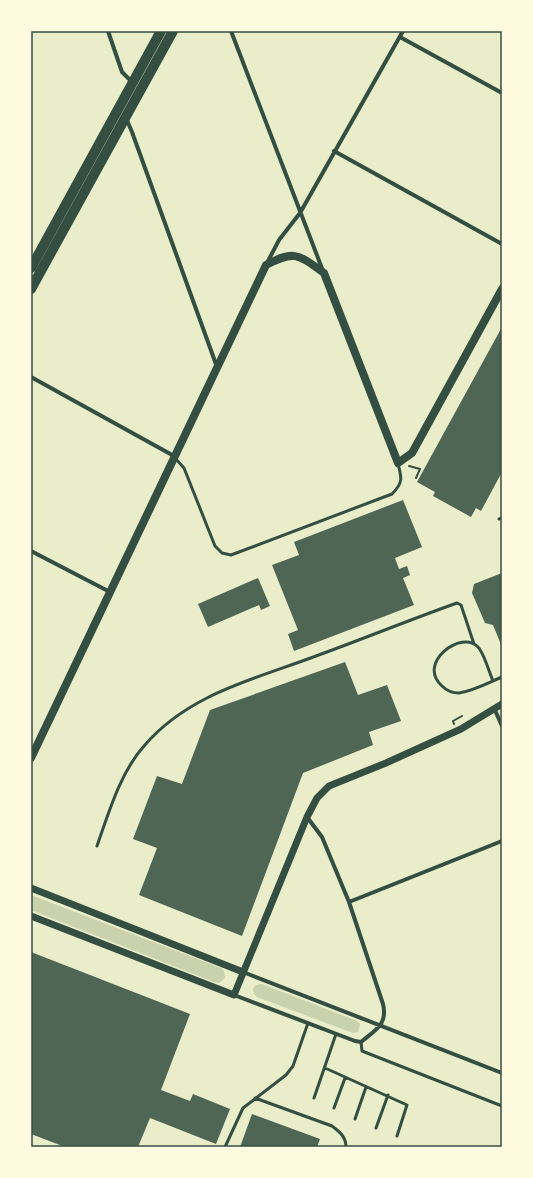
<svg xmlns="http://www.w3.org/2000/svg" width="533" height="1178" font-family="'Exo 2',sans-serif">
	<style>
		.green { fill: #cad2ad }
		.building { fill: #4f6655 }
		.lines { fill: none; stroke-linecap: round; stroke-linejoin: round }
		.path { stroke: #344e41; stroke-width: 2 }
		.service { stroke: #344e41; stroke-width: 3 }
		.minor { stroke: #344e41; stroke-width: 4 }
		.tertiary { stroke: #344e41; stroke-width: 7 }
		.secondary { stroke: #344e41; stroke-width: 8 }
		.primary { stroke: #344e41; stroke-width: 10 }
		.neatline { fill: none; stroke: #344e41; stroke-width: 1.5 }
	</style>
	<rect width="100%" height="100%" fill="#e9edc9"/>
	<path class="green" d="M31 895 221 968 224 971 225 978 219 983 214 982 31 910Z
		M262 984 357 1021 360 1024 358 1032 353 1033 257 997 254 994 253 989 256 985Z"/>
	<path class="building" d="M502 327V472L481 511 476 508 471 517 433 496 435 492 417 482Z
		M403 500 422 547 395 558 399 569 407 566 410 575 403 578 414 605 294 651 288 634 298 630 272 565 299 555 294 542Z
		M502 573V647L493 625 485 623 472 593 474 584Z
		M258 578 270 606 261 610 259 605 208 627 198 604Z
		M345 662 358 695 387 685 401 721 369 732 373 745 303 773 242 936 139 895 157 848 133 839 157 776 182 784 210 710Z
		M31 952 190 1014 161 1090 190 1101 193 1094 230 1109 216 1144 150 1118 138 1147H65L31 1134Z
		M252 1114 320 1139 317 1147H240Z"/>
	<g class="lines">
		<path class="path" d="M409 466 420 469 416 478
			M454 724 453 721 462 716"/>
		<path class="service" d="M175 458 184 468 215 546 222 553 231 555 392 494C403 483 402 478 398 464
			M499 519 502 518
			M493 681C489 672 484 653 478 647 462 629 416 663 442 686 446 690 453 693 459 693 474 691 488 683 502 677
			M97 846C109 812 120 773 144 746 188 694 255 679 316 656 363 639 409 620 457 603L461 605 474 644
			M361 1042 362 1051 502 1106
			M325 1068 407 1105 397 1136
			M255 1098 332 1126C340 1132 346 1137 346 1147
			M314 1098 336 1034
			M334 1108 345 1078
			M355 1119 366 1087
			M376 1128 388 1095
			M225 1147 243 1108 286 1075 293 1066 308 1023"/>
		<path class="minor" d="M108 31 122 72 132 82
			M231 31 323 271
			M400 37 502 93
			M126 118 132 132 217 367
			M334 151 502 244
			M267 263 279 240 300 213 403 31
			M31 377 174 456
			M31 551 110 592
			M494 708 502 726
			M349 902 502 841
			M243 972 502 1073
			M234 995 355 1041 361 1042C375 1030 388 1025 383 1004L349 902 322 837 307 817"/>
		<path class="tertiary" d="M31 888 243 972
			M31 916 234 995 307 817 317 798 329 786 386 763 461 729 502 704"/>
		<path class="secondary" d="M31 758 266 265C294 250 298 254 324 273L398 463 412 453 502 289"/>
		<path class="primary" d="M31 268 161 31
			M31 289 173 31"/>
	</g>
	<rect width="533" height="1178" fill="none" stroke="#fefae0" stroke-width="64"/>
	<rect x="32" y="32" width="469" height="1114" class="neatline"/>
</svg>
